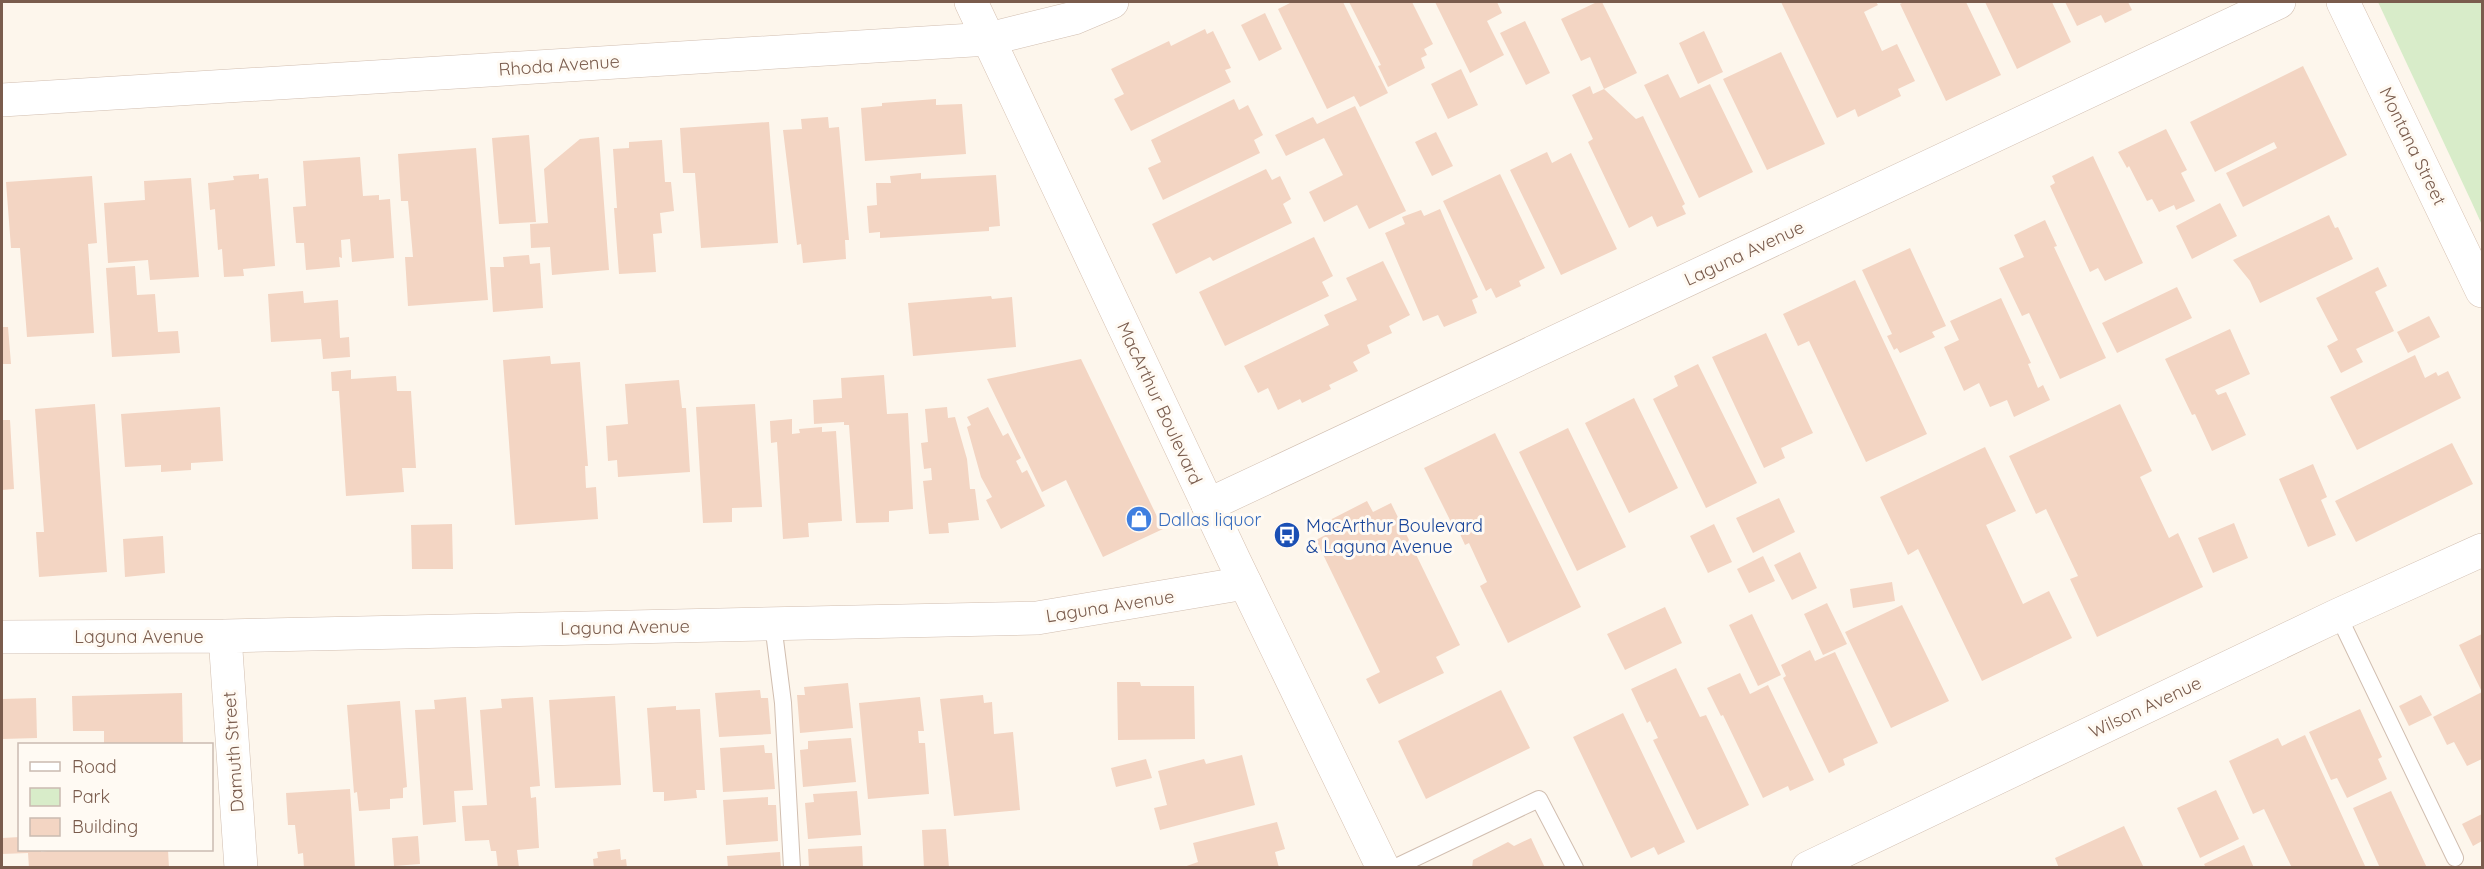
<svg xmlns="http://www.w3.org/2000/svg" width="2484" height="869" font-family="Quicksand,sans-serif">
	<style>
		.green { fill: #d8ecc9 }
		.building { fill: #f3d5c3 }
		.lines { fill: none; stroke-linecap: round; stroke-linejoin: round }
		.lane-casing { stroke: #d1beb0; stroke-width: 18 }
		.street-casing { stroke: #d1beb0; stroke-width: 34 }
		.secondary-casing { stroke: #d6c0b0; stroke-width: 34 }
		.lane { stroke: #fff; stroke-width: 16 }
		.street { stroke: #fff; stroke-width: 33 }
		.secondary { stroke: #fff; stroke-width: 33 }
		.labels { text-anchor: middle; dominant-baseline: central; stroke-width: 6; stroke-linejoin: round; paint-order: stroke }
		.street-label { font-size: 18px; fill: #7a5c4d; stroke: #fffaf3 }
		.shop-label { font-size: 18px; fill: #366cbe; stroke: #fffaf3; text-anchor: start }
		.transit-label { font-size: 18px; fill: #164399; stroke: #fffaf3; text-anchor: start }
	</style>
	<rect width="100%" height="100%" fill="#fdf6ec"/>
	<path class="green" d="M2378 2H2482V225L2472 203Z"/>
	<path class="building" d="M1292 2H1343L1388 93 1360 107 1354 96 1327 109 1278 9Z
		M1349 2H1412L1433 44 1424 49 1427 55 1421 58 1425 68 1388 87 1378 66 1381 65Z
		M1435 2H1497L1502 13 1487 21 1504 55 1470 73Z
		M1597 2H1602L1637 73 1604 89 1590 57 1581 61 1561 19Z
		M1781 2H1876L1878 5 1864 12 1882 51 1897 44 1915 81 1898 89 1901 96 1858 117 1855 109 1837 118Z
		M1904 2H1966L2001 75 1946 101 1900 4Z
		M1985 2H2052L2071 42 2017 69Z
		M2065 2H2128L2132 10 2105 23 2101 15 2077 26Z
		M1265 13 1282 49 1259 61 1241 25Z
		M1525 21 1550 73 1526 85 1500 33Z
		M1205 29 1207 34 1213 31 1231 68 1225 70 1231 82 1131 131 1114 99 1124 94 1111 69 1169 41 1171 46Z
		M1704 31 1723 72 1698 84 1679 43Z
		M1781 52 1825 144 1767 170 1723 79Z
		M2303 66 2347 155 2243 207 2226 173 2277 148 2274 142 2215 172 2190 122Z
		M1461 69 1478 105 1448 119 1431 84Z
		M1668 74 1680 98 1710 84 1753 172 1699 198 1644 85Z
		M1590 86 1593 94 1604 89 1636 119 1643 116 1685 204 1682 206 1686 214 1657 227 1652 216 1629 228 1588 142 1593 139 1572 95Z
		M936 99V105L962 104 966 154 865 161 861 108 882 106V103Z
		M1234 99 1239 110 1248 105 1263 135 1254 140 1260 153 1163 200 1148 168 1161 162 1151 140Z
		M1355 106 1406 211 1369 229 1357 205 1324 222 1309 192 1343 175 1324 138 1286 156 1275 135 1313 117 1317 124Z
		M828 117 829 128 839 127 849 240H845L846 259 803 263 801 244 797 245 783 130 802 129 801 119Z
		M769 122 778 243 701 248 695 173H683L680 128Z
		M2166 129 2187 170 2181 173 2195 201 2176 210 2174 205 2159 212 2152 199 2147 201 2129 166 2127 168 2118 152Z
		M1436 132 1453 166 1432 176 1415 142Z
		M529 135 536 222 499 224 492 138Z
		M599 137 609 270 552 275 550 247 531 248 530 224 548 223 544 169 580 139Z
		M662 140 665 182H671L674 211 660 213 662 233 653 234 656 272 619 274 614 208H617L613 149 629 148V142Z
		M476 148 488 300 408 306 405 257H413L408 201H401L398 154Z
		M1547 152 1552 163 1571 153 1617 249 1561 275 1510 170Z
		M2093 156 2143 263 2105 281 2098 268 2090 272 2050 186 2055 183 2052 176Z
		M360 157 363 196 379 195V200L390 199 394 258 352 262 350 239 341 240 342 258 339 257 340 267 306 270 304 243H296L293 207 306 206 303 161Z
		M1266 169 1272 180 1280 176 1291 199 1283 204 1292 223 1213 261 1210 257 1176 274 1152 224Z
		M921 173V179L996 175 1000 226 989 227V231L880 238V232L869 233 867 206 877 205 876 183H891L890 176Z
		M259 174V179L268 178 275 266 243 269 244 276 224 277 222 249 218 250 215 209 210 210 208 183 234 180 233 176Z
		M1500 174 1545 268 1519 281 1521 286 1496 298 1491 288 1486 291 1443 201Z
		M92 176 97 243 88 244 94 333 27 337 20 248H11L6 182Z
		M191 178 199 277 150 280 148 260 108 263 104 203 145 200 144 181Z
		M2220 203 2237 236 2192 259 2176 226Z
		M1440 209 1478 297 1472 300 1477 313 1444 327 1438 315 1423 321 1385 233 1405 224 1402 217 1421 210 1424 216Z
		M2329 215 2335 228 2338 227 2353 259 2260 303 2250 281 2233 260Z
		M2045 220 2057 246 2054 247 2106 358 2060 379 2029 313 2022 316 1999 268 2024 257 2014 235Z
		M1314 237 1333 276 1322 282 1329 296 1225 346 1199 292Z
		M1910 248 1946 326 1932 332 1935 337 1900 353 1897 348 1894 350 1887 336 1892 334 1862 270Z
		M529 255 530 264 540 263 543 308 493 312 490 267H504L503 257Z
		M1383 261 1410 315 1389 326 1392 333 1367 345 1370 353 1353 362 1358 371 1329 385 1331 389 1302 403 1300 399 1278 410 1268 388 1258 393 1244 366 1329 325 1324 315 1357 300 1346 278Z
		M135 266 137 295 155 294 158 332 178 331 180 353 112 357 106 268Z
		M2378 267 2387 286 2375 292 2394 331 2356 349 2363 362 2341 373 2327 346 2338 340 2316 298Z
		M1855 280 1927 434 1866 462 1809 341 1798 346 1783 314Z
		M2177 287 2192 318 2117 353 2102 323Z
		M303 291 304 303 338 300 340 338 349 337 350 357 323 359 321 339 271 342 268 294Z
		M991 296 992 299 1012 297 1016 347 913 356 908 303Z
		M2001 298 2031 363 2028 364 2038 388 2043 385 2050 400 2014 417 2007 400 1990 407 1979 383 1964 391 1944 347 1959 340 1950 321Z
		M2429 316 2440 337 2408 353 2397 332Z
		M2 327H8L11 364H2Z
		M2230 329 2250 374 2215 390 2218 395 2226 392 2246 435 2212 451 2195 414 2192 415 2165 359Z
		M1766 333 1813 433 1781 448 1785 458 1764 468 1712 357Z
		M2415 355 2425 378 2436 372 2438 376 2448 371 2461 398 2357 450 2330 397Z
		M550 356 551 364 580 362 588 466H585L586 488 596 487 598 519 515 525 503 360Z
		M1081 359 1163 529 1103 557 1066 480 1042 492 987 379Z
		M1698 364 1757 483 1706 508 1653 399 1678 386 1674 376Z
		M351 370V379L396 376 397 391H411L416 468H402L404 492 346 496 339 391H332L331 372Z
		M884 375 887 414 908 413 913 509 889 511V522L856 523 849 425H844V422L814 424 813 400 842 398 841 378Z
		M679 380 682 408H686L690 472 618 477 617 460 608 461 606 426 628 424 625 384Z
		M1634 398 1678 488 1629 513 1585 423Z
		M95 404 107 572 39 577 36 532H44L35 409Z
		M755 404 762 507 732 508V522L703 523 696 407Z
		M2120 404 2152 471 2140 477 2169 538 2178 533 2203 587 2097 637 2070 579 2078 576 2046 509 2036 514 2009 456Z
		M220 407 223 461 191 463V470L161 472V465L125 467 121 414Z
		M947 407 948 418 955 417 967 459 970 489H975L979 520 948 523 949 533 929 534 923 481 932 480 931 468 924 469 921 443 928 442 925 409Z
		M988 407 1003 436 1008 433 1021 458 1016 461 1022 473 1027 470 1045 506 1001 529 986 500 992 497 981 477 967 427 971 425 967 417Z
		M792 419V434L800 433 799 429 822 427V432L836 431 842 521 808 523 809 537 783 539 777 442 771 443 770 421Z
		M2 420H10L14 489 2 490Z
		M1568 428 1626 547 1577 571 1519 452Z
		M1495 433 1581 607 1508 643 1480 586 1487 582 1469 543 1465 545 1460 534 1463 532 1457 519 1451 522 1424 468Z
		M2452 443 2473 484 2356 542 2335 501Z
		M1985 447 2016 511 1986 525 2023 604 2049 591 2072 638 1982 681 1918 549 1908 555 1880 497Z
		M2313 464 2327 497 2321 500 2336 535 2308 547 2279 479Z
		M1779 498 1795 532 1753 553 1736 518Z
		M1367 501 1373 512 1391 503 1460 645 1436 657 1444 673 1379 704 1366 679 1380 672 1316 540 1331 532 1326 522Z
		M2234 523 2248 558 2213 573 2198 538Z
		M452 524 453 569H412L411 525Z
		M1714 524 1732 562 1708 573 1690 536Z
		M163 536 165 573 125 577 123 539Z
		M1800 552 1817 588 1792 600 1774 565Z
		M1763 556 1775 581 1749 593 1737 569Z
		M1892 582 1895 601 1853 608 1850 589Z
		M1827 603 1847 644 1823 655 1804 614Z
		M1902 605 1949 701 1891 728 1845 632Z
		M1665 607 1682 643 1625 670 1607 634Z
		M1752 614 1781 675 1758 686 1729 625Z
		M2482 634V759L2467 766 2454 742 2447 745 2433 717 2482 692 2459 645Z
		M1810 650 1815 661 1835 652 1878 743 1843 759 1845 765 1829 773 1783 678 1786 676 1781 665Z
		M1676 668 1700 717 1706 715 1749 805 1697 830 1653 740 1658 738 1650 721 1647 723 1631 689Z
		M1740 673 1750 694 1768 685 1814 780 1790 791 1788 786 1763 798 1723 715 1721 716 1707 688Z
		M1117 682H1140L1141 686H1194L1195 739 1118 740Z
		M848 683 853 728 800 733 797 695H805L804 687Z
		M760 690 761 698H768L771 734 719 737 715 693Z
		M1501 690 1530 748 1426 799 1398 741Z
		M182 693 183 744H104V731H73L72 696Z
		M983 695 984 703 992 702 994 734 1013 732 1020 810 954 816 940 699Z
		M2421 695 2432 715 2409 726 2399 706Z
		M615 696 621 785 555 788 549 700Z
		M466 697 473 790 454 791 456 822 423 825 415 710 435 709 434 700Z
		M533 697 540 786 530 787 531 798 536 797 539 848 517 850 519 868H498L496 851H491L489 840 465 841 462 806 487 805 480 710 502 708 501 699Z
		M920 697 924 731H918L919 743H925L929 794 868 799 859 703Z
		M36 698 37 738 2 739V699Z
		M400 701 407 787 403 788V798L390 799V809L359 811 357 792 354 793 347 705Z
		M676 706V710L700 709 705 790H696L697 798 664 801V792H653L647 708Z
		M2360 709 2382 757 2378 759 2387 779 2347 798 2337 778 2331 780 2309 732Z
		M1623 713 1685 842 1658 855 1654 847 1631 858 1573 737Z
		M2305 735 2366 868H2292L2264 809 2253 814 2229 761 2278 738 2282 746Z
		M851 738 856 782 803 787 800 750 808 749V741Z
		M764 745 765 753H772L775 789 723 792 720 748Z
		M1242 755 1255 805 1160 830 1154 808 1167 805 1158 771 1204 759 1206 764Z
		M1146 759 1152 778 1116 787 1111 768Z
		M350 789 355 868H304L303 853 298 854 295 825H288L286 793Z
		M2216 790 2239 839 2200 858 2177 808Z
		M857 791 861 835 808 839 805 803 814 802 813 794Z
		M2391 791 2427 868H2380L2353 808Z
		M768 797V805H776L778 841 726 845 723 800Z
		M2482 814V841L2473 846 2462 824Z
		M1277 822 1285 849 1275 852 1279 868H1181L1198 862 1193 843Z
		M2124 826 2144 868H2059L2055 858Z
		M946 829 949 868H924L922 830Z
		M418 836 420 864 394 866 392 838Z
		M20 837V850H41V852L53 850H168L169 868H29L28 853 2 854V838Z
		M1531 838 1545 868H1472L1473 860 1508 842 1514 846Z
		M2244 845 2254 868H2206L2204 864Z
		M862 846 863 868H809L808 849Z
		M620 849 621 860 626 859 627 868H594L593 859 598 858 597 852Z
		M780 852 781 868H728L727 856Z"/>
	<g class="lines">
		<defs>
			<path id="lane" d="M2338 615 2455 858
				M773 624 783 703 792 868
				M1394 868 1539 799 1575 868"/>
			<path id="street" d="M2 100 989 39 1074 18 1112 2
				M1208 505 2279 2
				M225 636 241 868
				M2 637 225 636 1037 618 1245 583
				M1808 868 2338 615 2482 550"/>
			<path id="secondary" d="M971 2 1234 560 1383 868
				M2343 2 2482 291"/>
		</defs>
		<use href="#lane" class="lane-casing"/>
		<use href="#street" class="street-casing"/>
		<use href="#secondary" class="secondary-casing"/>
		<use href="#lane" class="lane"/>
		<use href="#street" class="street"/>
		<use href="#secondary" class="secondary"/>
	</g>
	<defs>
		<symbol id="shop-disc" viewBox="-11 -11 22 22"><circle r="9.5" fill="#3f7fe0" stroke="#fffaf3"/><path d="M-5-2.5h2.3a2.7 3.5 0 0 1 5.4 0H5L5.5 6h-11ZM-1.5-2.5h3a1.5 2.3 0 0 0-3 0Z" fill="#fff"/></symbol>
		<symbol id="bus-disc" viewBox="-11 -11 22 22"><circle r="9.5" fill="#1a4fb4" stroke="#fffaf3"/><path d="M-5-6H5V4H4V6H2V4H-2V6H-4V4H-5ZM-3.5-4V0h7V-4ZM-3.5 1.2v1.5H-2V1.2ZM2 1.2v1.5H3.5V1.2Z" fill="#fff"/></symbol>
	</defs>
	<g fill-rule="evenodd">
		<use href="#shop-disc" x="1124" y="504" width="30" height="30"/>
		<use href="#bus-disc" x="1272" y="520" width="30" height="30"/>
	</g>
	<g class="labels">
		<g class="street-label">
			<text transform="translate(559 65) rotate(-4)">Rhoda Avenue</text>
			<text transform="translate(2413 146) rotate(64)">Montana Street</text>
			<text transform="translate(1744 253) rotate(-25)">Laguna Avenue</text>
			<text transform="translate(1160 403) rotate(65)">MacArthur Boulevard</text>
			<text transform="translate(1110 606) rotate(-9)">Laguna Avenue</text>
			<text transform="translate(625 627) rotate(-1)">Laguna Avenue</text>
			<text x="139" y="636">Laguna Avenue</text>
			<text transform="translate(2145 707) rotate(-25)">Wilson Avenue</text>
			<text transform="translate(233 752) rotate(-94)">Damuth Street</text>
		</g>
		<g class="shop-label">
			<text x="1158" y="519">Dallas liquor</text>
		</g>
		<g class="transit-label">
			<text x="1306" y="525">MacArthur Boulevard<tspan x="1306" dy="21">&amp; Laguna Avenue</tspan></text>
		</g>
	</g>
	<rect width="2484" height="869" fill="none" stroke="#7a5c4d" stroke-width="6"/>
	<rect x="18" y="743" width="195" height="108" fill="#fffaf3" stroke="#cabbb1" stroke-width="1.5"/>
	<rect x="30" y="762" width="30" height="9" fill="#ffffff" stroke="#cabbb1" stroke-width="1.5"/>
	<text x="72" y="773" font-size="18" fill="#7a5c4d">Road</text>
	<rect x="30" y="788" width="30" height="18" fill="#d8ecc9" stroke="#cabbb1" stroke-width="1.5"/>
	<text x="72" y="803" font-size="18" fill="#7a5c4d">Park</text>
	<rect x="30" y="818" width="30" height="18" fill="#f3d5c3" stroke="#cabbb1" stroke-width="1.5"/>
	<text x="72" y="833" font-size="18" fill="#7a5c4d">Building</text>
</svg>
